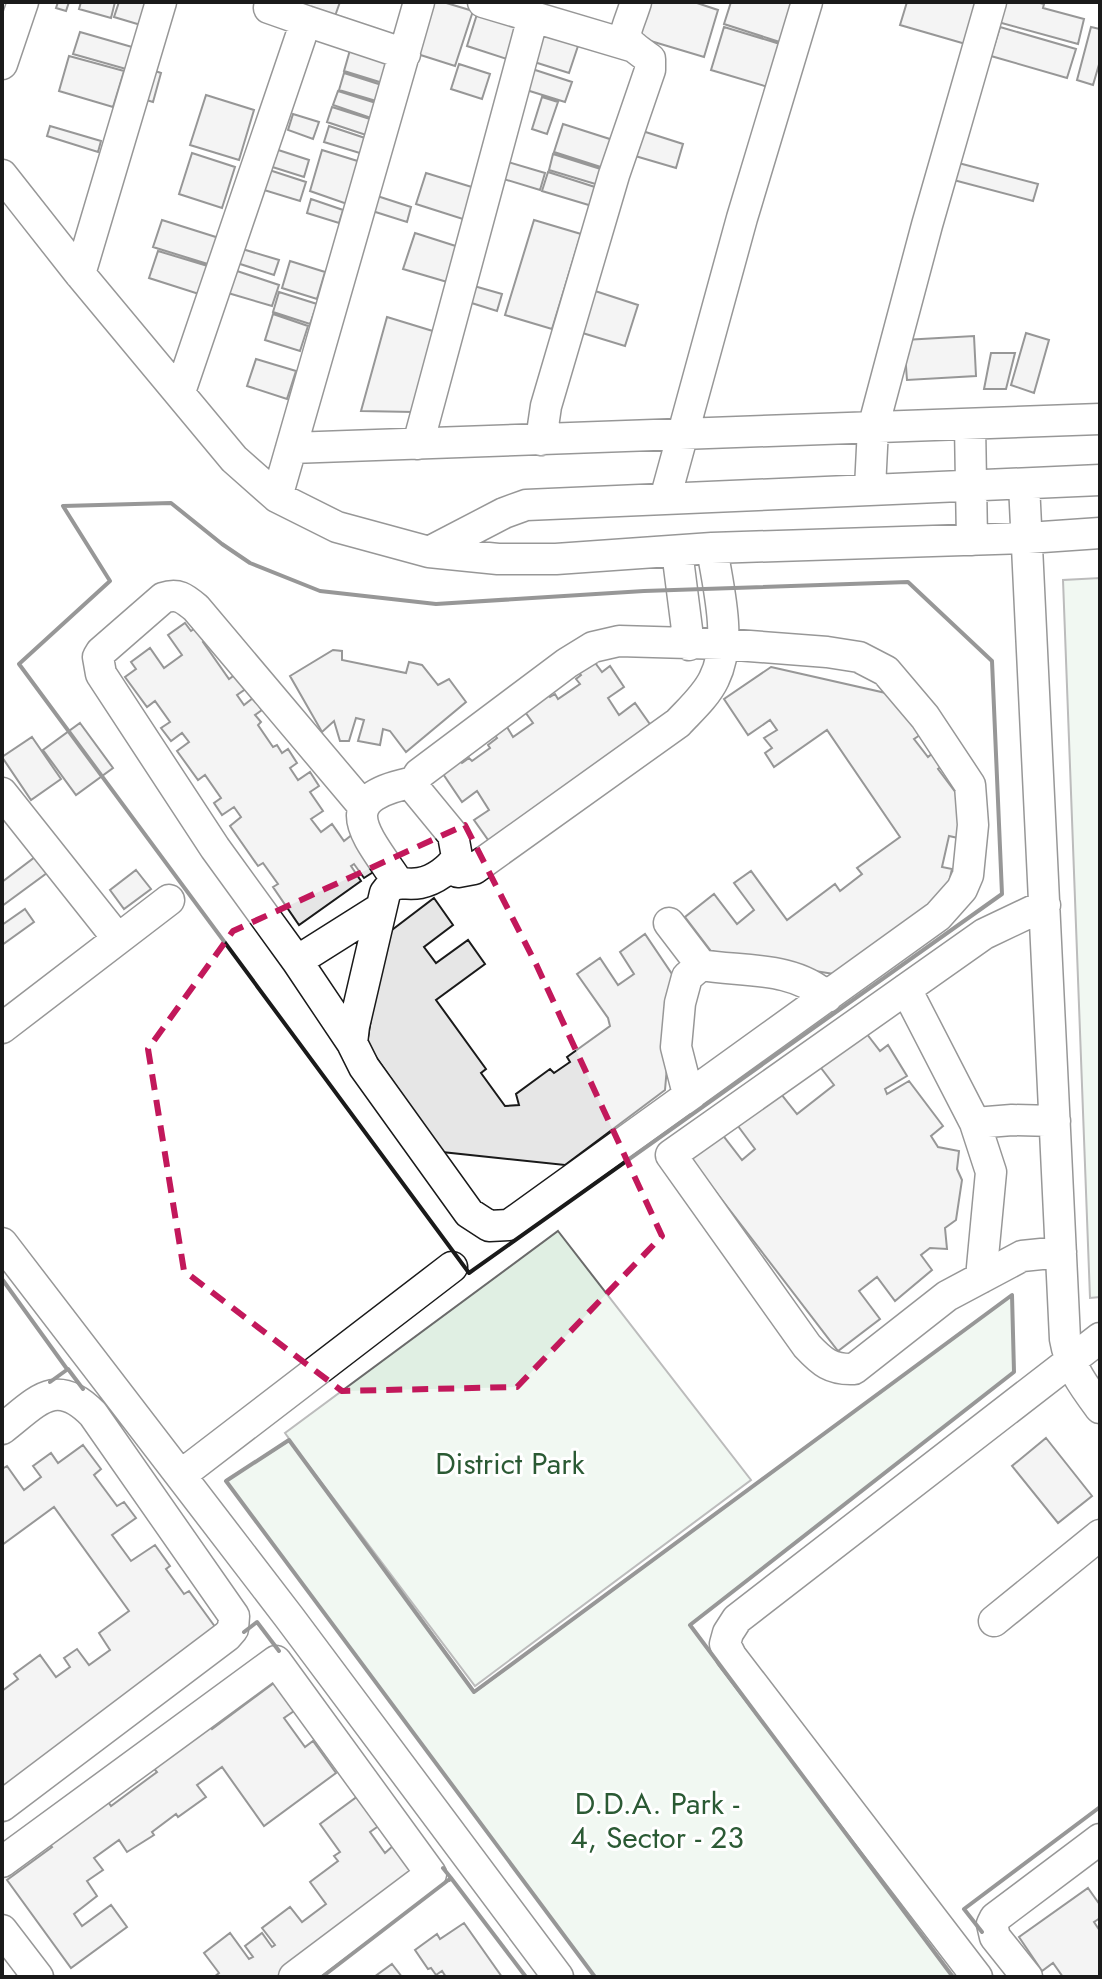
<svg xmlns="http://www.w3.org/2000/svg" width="1102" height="1979" font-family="Jost,sans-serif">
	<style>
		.green { fill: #e0efe3; stroke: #6a6a6a; stroke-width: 2 }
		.building { fill: #e6e6e6; stroke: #1a1a1a; stroke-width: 2 }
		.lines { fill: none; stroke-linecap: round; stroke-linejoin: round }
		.minor-casing { stroke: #1a1a1a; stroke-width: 33 }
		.minor { stroke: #fff; stroke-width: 30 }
		.wall { stroke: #1a1a1a; stroke-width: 4 }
		.marked { fill: none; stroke: #c2185b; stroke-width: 6; stroke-dasharray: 16 10; stroke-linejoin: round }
		.labels { text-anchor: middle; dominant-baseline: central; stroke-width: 6; stroke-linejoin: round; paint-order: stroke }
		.park-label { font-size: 30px; fill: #2b5a34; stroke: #fff }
	</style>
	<rect width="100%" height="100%" fill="#fff"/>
	<path class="green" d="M1100 578V1297L1090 1298 1063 580Z
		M558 1231 751 1480 475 1686 306 1462 475 1692 1012 1295 1014 1372 690 1625 953 1977H595L226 1481 290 1440 285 1433Z"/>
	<path class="building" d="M58 2H69L66 11 56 8Z
		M81 2H115L111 18 79 9Z
		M119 2H151L144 26 114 17Z
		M291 2H340L335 16Z
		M423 2H443L473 11 455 66 408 51Z
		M644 2H694L718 10 704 57 634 36Z
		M731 2H787L798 6 786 44 724 24Z
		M907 2H982L969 45 900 25Z
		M1003 2H1036L1044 4 1043 8 1084 19 1078 44 998 22Z
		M478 11 524 26 513 61 467 46Z
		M724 27 780 44 768 87 711 70Z
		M1000 27 1076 49 1067 78 991 56Z
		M1091 27 1100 29V61L1093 85 1077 80Z
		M537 30 579 43 569 73 528 60Z
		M80 32 132 47 126 69 73 54Z
		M350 50 393 64 386 84 344 71Z
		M69 56 124 71 113 107 59 91Z
		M459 64 490 74 482 99 451 89Z
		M526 67 572 82 565 102 520 88Z
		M152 70 161 73 153 102 143 99Z
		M344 73 388 87 383 103 339 90Z
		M338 91 376 103 371 118 333 105Z
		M206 95 254 110 239 160 190 145Z
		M542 97 558 102 547 134 532 129Z
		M332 107 370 119 366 135 327 122Z
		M293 114 319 122 313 139 288 130Z
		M563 124 616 141 607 169 554 152Z
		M50 126 101 141 98 152 47 136Z
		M329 126 368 139 363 154 324 142Z
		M633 128 683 144 676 168 625 153Z
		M269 147 309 160 304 177 263 164Z
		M322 150 364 163 350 205 310 191Z
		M192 153 235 167 222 208 179 194Z
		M553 154 607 171 602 186 549 170Z
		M501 160 545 173 540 190 497 177Z
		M951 161 1038 184 1033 201 946 178Z
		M260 167 306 182 300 201 254 187Z
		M548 172 598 188 592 206 542 191Z
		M426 173 475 188 466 220 416 204Z
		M371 194 411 207 407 222 366 209Z
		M311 199 343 210 339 223 307 213Z
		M162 220 219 238 211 265 153 247Z
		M534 220 581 234 552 329 505 315Z
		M415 233 465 249 454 284 403 269Z
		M239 248 279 260 274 275 234 262Z
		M158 251 211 267 202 295 149 278Z
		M290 261 325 272 317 299 282 288Z
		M234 270 279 285 272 306 228 293Z
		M467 284 502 294 497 311 462 300Z
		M589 289 638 305 625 346 576 331Z
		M279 292 317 304 310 324 273 312Z
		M273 314 308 326 300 351 265 340Z
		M387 317 436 332 413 412 361 411Z
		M1026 333 1049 340 1034 393 1011 385Z
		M974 336 976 376 907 380 904 340Z
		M991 353H1015L1006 389H984Z
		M256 359 296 371 287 399 247 386Z
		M185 623 191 631 201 624 211 637 203 642 229 679 236 674 247 688 237 695 244 705 253 698 262 710 255 715 261 722 258 725 273 747 277 745 282 753 288 749 297 763 290 768 298 780 310 772 319 786 310 792 323 811 311 819 321 832 332 824 344 841 353 834 378 869 364 878 354 864 351 866 361 881 299 925 273 887 278 884 263 863 258 866 230 826 241 817 234 807 222 815 214 803 221 798 205 775 198 780 177 751 189 742 182 733 171 741 161 728 170 722 155 701 147 707 125 677 136 669 131 662 150 648 164 668 182 655 168 635Z
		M333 650 342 651V660L406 673 409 662 422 665 438 685 449 679 466 702 406 752 390 731 383 729 380 745 358 741 364 720 356 718 349 741H340L334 721 322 732 290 676Z
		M593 660 602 672 610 666 624 687 608 698 619 715 635 703 654 730 491 844 474 820 489 810 477 791 462 802 439 768 456 756 462 763 469 758 472 761 490 748 488 745 497 738 492 731 504 722 513 737 533 723 523 709 547 693 550 697 555 694 558 699 580 684 576 679 581 675 578 671Z
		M771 667 890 694 920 735 914 739 928 757 934 752 943 765 938 769 962 801 958 838 949 836 942 867 952 869 946 895 840 975 714 955 685 917 714 894 737 924 754 910 734 883 751 871 787 920 835 884 840 891 862 874 857 868 900 837 827 730 774 767 765 753 772 748 764 738 777 730 770 720 748 735 724 699Z
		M80 723 113 768 76 795 43 750Z
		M32 737 61 779 31 800 2 757Z
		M39 854 51 870 2 906V882Z
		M136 870 151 889 124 909 110 890Z
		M434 898 453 925 424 947 436 963 468 940 485 964 436 1000 486 1069 481 1073 505 1106 519 1105 516 1094 550 1069 554 1073 570 1062 567 1057 610 1026 608 1018 577 974 600 958 618 985 634 974 620 952 645 934 674 977 664 1021 662 1054 668 1055 665 1090 565 1165 442 1152 367 1044 384 936Z
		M25 909 34 922 2 945V925Z
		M863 1029 880 1051 888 1045 907 1076 885 1089 887 1094 909 1081 943 1126 931 1136 938 1147 959 1151 957 1169 962 1180 956 1220 945 1228 947 1249 930 1248 921 1255 932 1270 895 1301 877 1277 859 1291 880 1319 838 1351 689 1157 721 1133 742 1160 755 1149 735 1122 777 1089 797 1114 834 1085 818 1064Z
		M1046 1438 1092 1496 1058 1523 1012 1466Z
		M83 1445 101 1469 94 1475 117 1506 124 1502 136 1518 112 1535 131 1561 155 1545 170 1566 166 1569 184 1594 189 1591 221 1635 2 1793V1691L18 1679 14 1674 40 1655 56 1677 70 1667 64 1658 77 1649 89 1665 110 1650 99 1633 129 1611 54 1507 2 1545V1469L7 1466 24 1490 41 1477 33 1466 51 1453 58 1463Z
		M274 1683 294 1711 284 1718 305 1747 313 1741 336 1773 264 1826 222 1767 197 1785 206 1797 178 1817 176 1814 152 1832 154 1835 127 1852 119 1840 94 1858 103 1870 87 1881 97 1896 74 1914 82 1926 111 1905 127 1927 71 1968 7 1880 52 1847 45 1839 104 1796 111 1806 157 1772 149 1763 206 1721 212 1729Z
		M358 1796 380 1825 370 1832 385 1853 394 1845 416 1875 279 1977H214L219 1973 204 1953 230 1933 249 1959 253 1957 245 1946 262 1933 272 1947 275 1945 262 1928 290 1907 302 1922 326 1904 310 1882 338 1861 334 1856 340 1852 320 1824Z
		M1088 1888 1100 1905V1918L1094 1922 1100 1931V1977H1063L1053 1963 1042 1971 1019 1937Z
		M464 1923 502 1977H446L442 1971 436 1975 431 1968 428 1969 415 1950 437 1934 440 1939Z
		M392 1964 402 1977H374Z"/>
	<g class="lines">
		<defs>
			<path id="minor" d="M483 2 631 46
				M306 21 405 54
				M2 64 23 2
				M2 175 80 274 234 459 277 497 337 527 429 552 498 559H556L712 548 1028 538 1100 533
				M80 274 161 2
				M180 392 306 21 269 8 270 2
				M970 425 972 540
				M541 440 546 406 614 175 650 70V59C617 35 624 40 636 2
				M418 444 533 17
				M291 448 1100 419
				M1024 484 1065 1339C1070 1368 1083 1385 1100 1408
				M870 488 873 428 927 225 991 2
				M277 497 419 2
				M665 499 742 218 807 2
				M677 551 689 645
				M429 552 504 513 526 505 1100 480
				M619 641 723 644 827 652 859 657 886 671 925 717 970 785 973 825 968 875 962 889 938 916 509 1225 489 1226 469 1213 364 1067 352 1043 354 1026 385 893C395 878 405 886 420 883 435 880 450 869 457 857L453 835 416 790 415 782 419 774 567 663 593 647Z
				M2 793 118 939
				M451 867 458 872 474 869 678 723C690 710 706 696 714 679 733 641 718 588 712 548
				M398 882C365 833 330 798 415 782
				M1045 905 984 934 671 1155 807 1346C822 1362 831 1370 854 1369L947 1296 1022 1256 1061 1252
				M669 923 701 965C742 972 794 966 827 997
				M297 961 381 908
				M906 989 975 1123 991 1172 981 1278
				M2 1028 169 900
				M352 1043 297 961 215 848 101 674 98 657 101 652 163 598C178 593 184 598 196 608L364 807
				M689 1098 676 1047 680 1003 687 977 701 965
				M975 1123 1012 1120 1055 1121
				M2 1243 289 1617 558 1977
				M2 1429C36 1403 55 1375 93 1414L234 1616 233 1629 227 1636 2 1806
				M181 1475 452 1267
				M994 1621 1100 1535
				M2 1862 276 1661 431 1874 294 1977
				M2 1930 38 1977
				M977 1977 731 1656 725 1644 728 1633 737 1619 1100 1338
				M1027 1977 995 1937 992 1924 995 1918 1100 1839"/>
		</defs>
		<use href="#minor" class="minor-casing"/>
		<use href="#minor" class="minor"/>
		<path class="wall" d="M171 503 222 544 250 563 320 591 436 604 644 591 908 582 992 661 1002 894 469 1273 19 664 110 581 63 506Z
			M2 1279 67 1369
			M50 1382 68 1369 83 1389
			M244 1632 257 1622 279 1651
			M449 1880 451 1878 526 1977
			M982 1932 964 1909 1100 1807
			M322 1977 451 1878 443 1868
			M595 1977 226 1481 289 1440 474 1692 1012 1295 1014 1372 690 1625 953 1977"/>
	</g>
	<path d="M0 0H1102V1979H0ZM465 825 536 964 662 1236 517 1387 342 1391 184 1271 148 1049 233 931Z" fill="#fff" fill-opacity=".55" fill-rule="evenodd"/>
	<path class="marked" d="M465 825 536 964 662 1236 517 1387 342 1391 184 1271 148 1049 233 931Z"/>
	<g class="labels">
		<g class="park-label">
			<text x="510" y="1463">District Park</text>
			<text x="657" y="1803">D.D.A. Park -<tspan x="657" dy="34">4, Sector - 23</tspan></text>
		</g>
	</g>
	<rect width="1102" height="1979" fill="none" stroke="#1a1a1a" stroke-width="8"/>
</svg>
